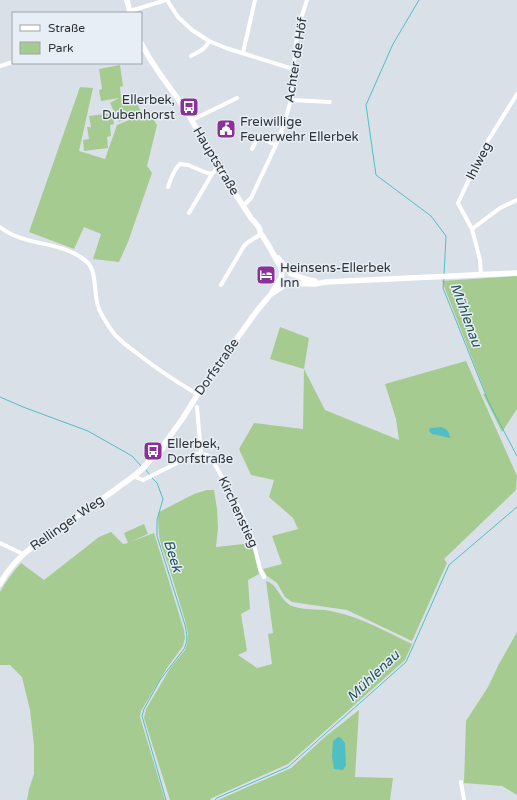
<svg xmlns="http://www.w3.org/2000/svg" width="517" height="800" font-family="'Varela Round',sans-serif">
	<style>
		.green { fill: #a6cb90 }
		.water { fill: #50bfc3 }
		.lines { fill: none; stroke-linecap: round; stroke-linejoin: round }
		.stream { stroke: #50bfc3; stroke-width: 1 }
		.street { stroke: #fff; stroke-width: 4 }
		.secondary { stroke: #fff; stroke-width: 5.5 }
		.labels { text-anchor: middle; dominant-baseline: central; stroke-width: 3; stroke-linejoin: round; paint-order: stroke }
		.street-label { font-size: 13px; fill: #303336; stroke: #e7eef6 }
		.poi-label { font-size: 13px; fill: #303336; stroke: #e7eef6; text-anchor: start }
		.water-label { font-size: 14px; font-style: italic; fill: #245456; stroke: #e7eef6 }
	</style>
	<rect width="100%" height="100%" fill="#dae0e8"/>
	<path class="green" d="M120 65 123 86 120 87 121 97 132 93 141 112 119 122 110 103 119 98 101 101 99 90 102 89 99 69Z
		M80 87 93 88 79 151 105 159 117 125 149 112 157 125 147 166 152 173 128 242 119 262 93 259 101 234 84 227 74 249 29 232Z
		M112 113 114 124 110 125 111 136 107 137 108 148 84 151 83 140 89 139 87 127H91L89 116Z
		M517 276V409L502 432 483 394H486L442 281Z
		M280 327 309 338 304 369 325 410 399 440 396 419 385 384 466 361 517 476 516 490 444 559 447 563 412 641 347 610 292 602 285 597 277 583 267 576 263 569 282 564 272 536 298 529 293 518 269 497 274 480 251 475 239 449 254 423 303 429 304 369 270 359Z
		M207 490H214L217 509 218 528 216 547 252 543 259 574 248 580 250 609 241 614 247 651 238 655 257 668 272 664 268 634 273 633 266 581C278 584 280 601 292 606 305 611 321 608 335 612 362 618 387 632 412 644L405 660 288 764 212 798 210 800H170L144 718 146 709 171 667 185 650 187 644 188 634 185 620 168 564 162 548 159 536 158 519 159 512 194 494Z
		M144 524 148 534 130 542 154 533 184 630 185 638 183 646 167 668 141 711 140 717 165 800H27L29 789 34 774V745L30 710 22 677 10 665H0V592C6 581 13 572 21 563L44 580 99 537 111 532 123 544 128 543 124 533Z
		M517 632V795L502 786 464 783 466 721 488 687 499 664Z
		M359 710 355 777 393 778 390 800H218L291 768 326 736Z"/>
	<path class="water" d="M441 427 446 429 449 433 450 438 432 434 429 431 430 428Z
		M338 737 341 738 345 743 346 765 343 770 334 769 332 757 333 741Z"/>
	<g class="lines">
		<path class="stream" d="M419 0 393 44 366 105 376 175 431 216 446 236 444 275
			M444 278 443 288 489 403 517 456
			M0 397 23 407 88 431 132 456 142 467
			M146 470 150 475
			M152 478 157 483 163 499 157 520V536L185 625C187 634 188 641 184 649L160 680 144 709 142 716 166 800
			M215 800 217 798 288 767 406 662 449 565 517 507"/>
		<path class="street" d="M167 0 178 17 192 30 209 41 226 48 293 69
			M130 11 166 0
			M243 53 255 0
			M191 56C198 52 206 49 209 41
			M0 66 13 62
			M291 100 330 102
			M192 120 237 98
			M252 149 258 137 276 145
			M168 187C171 179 173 170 180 164L188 165 207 173 212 174 218 167
			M243 206 251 198 276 145 283 127 291 100 293 69 298 28 307 0
			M189 213 212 174
			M0 227C24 247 63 240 87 262 98 273 93 295 99 309 103 318 109 327 115 335 121 341 127 346 134 351 154 367 175 381 197 394
			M472 229 500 208 517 200
			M481 275 480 260 472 229 458 203 484 147 517 94
			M221 285 244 246 247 243 261 234
			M197 407 201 454 207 455 212 459 239 508 252 537 260 569 264 577
			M133 476 143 480 195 454H201
			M0 543 23 554
			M461 782 464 800"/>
		<path class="secondary" d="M127 0 130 13
			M141 43 150 59 162 77 186 110 218 167 251 218 258 226 260 230V232L270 248 281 268 282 272 281 278 271 294 256 312 204 384 183 418 165 443 163 448 154 458 150 460
			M278 258 291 274 309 280 315 281
			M281 278 283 281 286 283 315 284 326 282 517 273
			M273 293 288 283
			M0 584C14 558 32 547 55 531 76 516 99 502 120 486 130 479 147 468 151 457"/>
	</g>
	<defs>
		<symbol id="bus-square" viewBox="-11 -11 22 22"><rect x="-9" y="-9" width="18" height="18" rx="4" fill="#8b2f99" stroke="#e7eef6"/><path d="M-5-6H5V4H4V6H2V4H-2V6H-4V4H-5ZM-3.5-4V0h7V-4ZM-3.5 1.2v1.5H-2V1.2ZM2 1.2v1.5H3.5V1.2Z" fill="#fff"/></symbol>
		<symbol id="civic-square" viewBox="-11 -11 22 22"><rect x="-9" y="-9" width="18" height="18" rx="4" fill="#8b2f99" stroke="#e7eef6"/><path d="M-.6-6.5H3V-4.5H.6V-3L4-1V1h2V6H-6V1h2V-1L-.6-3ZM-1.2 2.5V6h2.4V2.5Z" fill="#fff"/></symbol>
		<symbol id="hotel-square" viewBox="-11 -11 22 22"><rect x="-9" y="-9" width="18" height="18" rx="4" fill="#8b2f99" stroke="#e7eef6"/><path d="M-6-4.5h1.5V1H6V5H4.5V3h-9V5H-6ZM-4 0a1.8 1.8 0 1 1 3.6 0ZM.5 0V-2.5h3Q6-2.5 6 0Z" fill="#fff"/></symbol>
	</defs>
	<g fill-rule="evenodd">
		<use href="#bus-square" x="178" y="96" width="22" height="22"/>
		<use href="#civic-square" x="215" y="118" width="22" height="22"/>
		<use href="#hotel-square" x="255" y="264" width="22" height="22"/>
		<use href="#bus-square" x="142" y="440" width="22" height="22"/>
	</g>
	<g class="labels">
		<g class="street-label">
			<text transform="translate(296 60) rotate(-81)">Achter de Höf</text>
			<text transform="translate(216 161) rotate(59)">Hauptstraße</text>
			<text transform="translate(479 161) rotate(-63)">Ihlweg</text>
			<text transform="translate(217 367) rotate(-55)">Dorfstraße</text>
			<text transform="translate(238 512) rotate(65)">Kirchenstieg</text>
			<text transform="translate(67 523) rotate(-35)">Rellinger Weg</text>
		</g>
		<g class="poi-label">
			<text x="175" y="100" text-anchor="end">Ellerbek,<tspan x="175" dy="15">Dubenhorst</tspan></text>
			<text x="240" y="122">Freiwillige<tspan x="240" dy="15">Feuerwehr Ellerbek</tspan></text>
			<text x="280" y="268">Heinsens-Ellerbek<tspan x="280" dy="15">Inn</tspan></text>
			<text x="167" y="444">Ellerbek,<tspan x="167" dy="15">Dorfstraße</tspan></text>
		</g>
		<g class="water-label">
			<text transform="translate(466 315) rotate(70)">Mühlenau</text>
			<text transform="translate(173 556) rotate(73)">Beek</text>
			<text transform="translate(373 676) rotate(-44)">Mühlenau</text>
		</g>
	</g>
	<rect x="12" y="12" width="130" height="52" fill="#e7eef6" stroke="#9ea3a9"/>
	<rect x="20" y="25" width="20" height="6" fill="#ffffff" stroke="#9ea3a9"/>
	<text x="48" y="32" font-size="12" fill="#303336">Straße</text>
	<rect x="20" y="42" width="20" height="12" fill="#a6cb90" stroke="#9ea3a9"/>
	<text x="48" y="52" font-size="12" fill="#303336">Park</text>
</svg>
